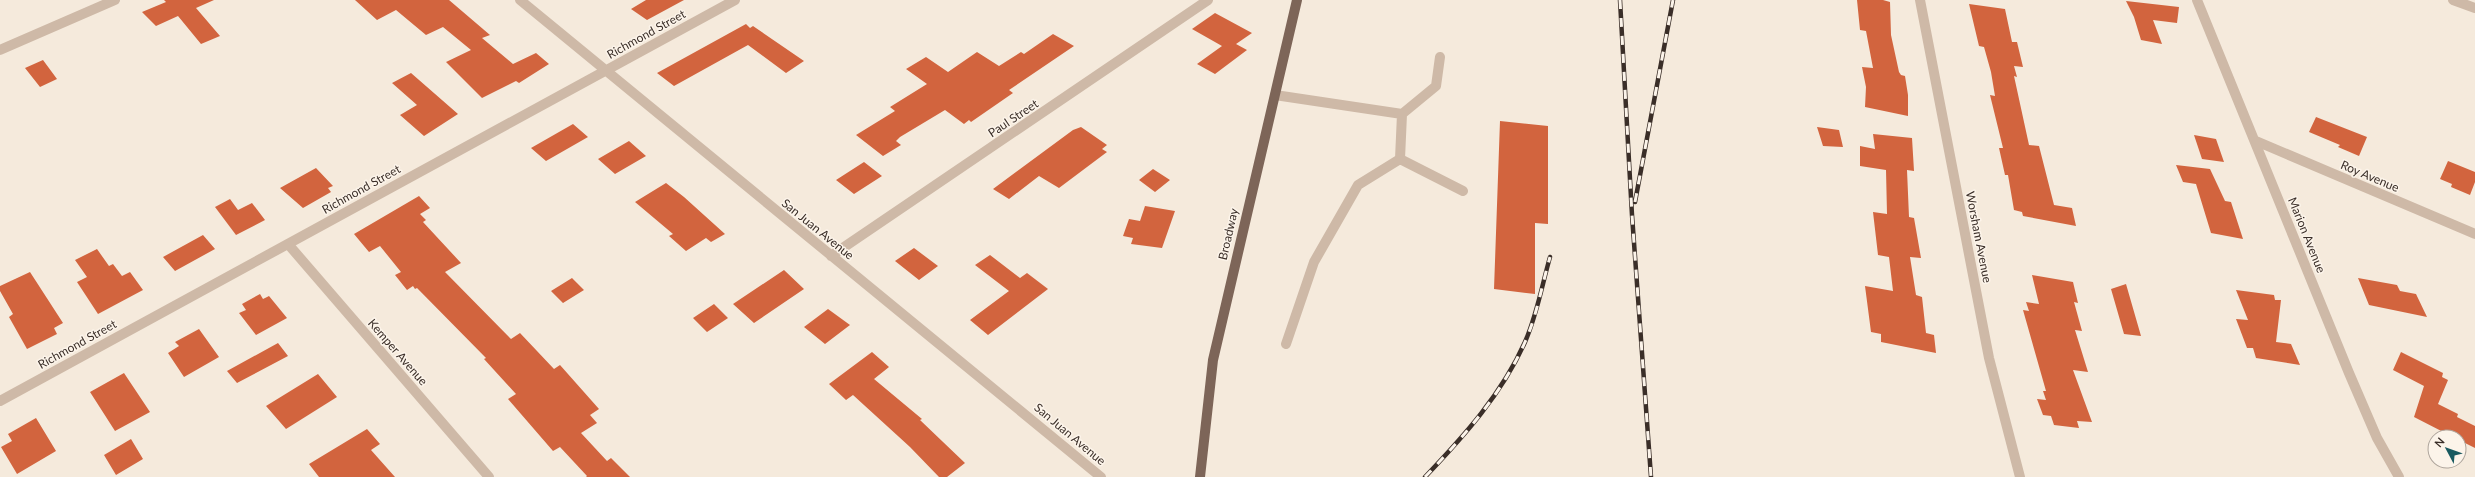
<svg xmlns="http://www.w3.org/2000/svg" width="2475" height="477" font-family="Lato,sans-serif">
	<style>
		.building { fill: #d2643e }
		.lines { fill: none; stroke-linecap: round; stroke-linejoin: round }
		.service { stroke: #ceb9a7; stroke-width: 10 }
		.minor { stroke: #ceb9a7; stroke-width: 10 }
		.primary { stroke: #7d6558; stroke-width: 10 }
		.rail-casing { stroke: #3a2e28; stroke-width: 4.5 }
		.rail { stroke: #fcf4ea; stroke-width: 3; stroke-dasharray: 9; stroke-linecap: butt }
		.labels { text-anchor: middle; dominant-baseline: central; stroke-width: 3; stroke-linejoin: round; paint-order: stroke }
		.street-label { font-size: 12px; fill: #3a2e28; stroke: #fcf4ea }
	</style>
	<rect width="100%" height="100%" fill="#f5eadc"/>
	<path class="building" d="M164 0H214L196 8 220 36 201 44 178 16 156 26 142 12 166 2Z
		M355 0H449L490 35 482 38 513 64 536 53 549 64 519 83 516 81 482 98 446 62 471 50 443 27 426 35 396 10 377 20Z
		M646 0H684L647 20 631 9Z
		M1857 0H1883L1890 2 1891 35 1899 72 1901 75 1905 76 1908 95V116L1865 107 1866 87 1862 67 1873 68 1866 31 1860 30Z
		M2126 1 2179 7 2177 23 2153 20 2162 44 2141 40 2134 17Z
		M1969 4 2005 9 2012 42H2017L2023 67 2014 66 2017 77 2014 76 2029 145 2039 146 2054 205 2072 208 2076 226 2023 216 2022 212 2014 210 2008 175H2005L1999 148H2003L1990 95 1995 96 1991 72 1984 47 1979 46Z
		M1215 13 1252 33 1236 44 1247 50 1215 74 1197 64 1222 46 1192 29Z
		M746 24 750 28 753 26 804 61 786 73 748 45 674 86 657 73Z
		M1053 34 1074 46 1009 90 1013 93 971 122 969 120 964 124 945 110 900 137 896 141 901 145 883 156 856 135 895 111 890 107 927 84 906 69 926 57 948 72 977 52 999 66 1021 52 1024 54Z
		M43 60 57 79 40 87 25 68Z
		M411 73 458 114 424 136 400 115 417 105 392 83Z
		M2316 117 2367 137 2359 156 2338 147 2340 145 2309 132Z
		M1500 121 1548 126V224L1535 223V294L1494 289Z
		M573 124 588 137 546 161 531 148Z
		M1081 127 1107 145 1102 149 1107 152 1059 188 1039 176 1009 199 993 189 1073 130Z
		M1817 127 1839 130 1843 147 1823 146Z
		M1873 134 1912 138 1914 171 1907 170 1909 217 1914 218 1921 258 1910 257 1916 295 1922 297 1926 333 1934 335 1936 353 1881 342V334L1871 332 1865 286 1893 291 1889 257 1878 255 1873 212 1887 214 1886 170 1860 166V146L1875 149Z
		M2194 135 2216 139 2224 162 2202 159Z
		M629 141 646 156 615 174 598 159Z
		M2448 161 2475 172V182L2470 195 2451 187 2452 184 2440 179Z
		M864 162 882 176 854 194 836 180Z
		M2176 165 2210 169 2225 201 2231 202 2243 239 2211 233 2196 184 2183 182Z
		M316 168 333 186 328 188 331 192 303 208 280 188Z
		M1153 169 1170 180 1155 192 1139 180Z
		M666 183 684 197 725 234 711 242 706 238 686 251 669 236 673 234 635 202Z
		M419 196 430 208 420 214 426 220 423 222 461 263 445 272 511 339 520 333 554 369 560 365 599 409 590 415 597 423 581 433 607 461 611 458 630 477H586L587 476 560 447 553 451 508 399 516 394 484 359 486 358 417 288 415 289 413 286 407 290 395 275 401 272 380 246 369 252 354 234Z
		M230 199 238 210 252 203 265 220 236 235 215 207Z
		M1145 206 1175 211 1162 248 1131 244 1133 238 1123 236 1129 219 1140 221Z
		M203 235 215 249 175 271 163 257Z
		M914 248 938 266 919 280 895 261Z
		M97 249 109 266 113 264 122 276 130 272 143 290 98 314 77 282 87 277 75 260Z
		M990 255 1020 278 1027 273 1048 289 988 335 970 320 1009 291 975 265Z
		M784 270 804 289 754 323 733 304Z
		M30 272 63 323 54 328 57 334 27 349 9 317 13 314 0 291V286Z
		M2032 275 2073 282 2078 303 2074 302 2082 331 2075 330 2088 372 2073 370 2092 422 2077 421 2079 428 2054 425 2051 416 2043 415 2037 399 2046 400 2043 391H2046L2023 310 2029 311 2026 302 2039 304Z
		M572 278 584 290 563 303 551 291Z
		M2358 278 2397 285 2400 291 2416 294 2427 317 2369 305Z
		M2126 284 2141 336 2124 334 2111 289Z
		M2236 290 2274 295 2275 300H2281L2276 342 2291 344 2300 365 2256 358 2253 348H2247L2236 319 2248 320Z
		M260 294 263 299 269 296 287 318 256 335 239 313 246 310 242 304Z
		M714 304 728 318 707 332 693 318Z
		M828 309 850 325 825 344 804 327Z
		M199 329 219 357 184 377 168 353 179 346 175 342Z
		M278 343 288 356 237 383 227 371Z
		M872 352 889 367 874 379 922 419 920 420 965 463 947 477H939L910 447 853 395 846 400 829 384Z
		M2401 352 2443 373 2442 377 2448 380 2438 404 2458 414 2457 417 2475 426V448L2459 440V437H2453L2414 417 2424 386 2393 370Z
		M124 373 150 412 115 431 90 392Z
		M318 374 337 397 286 429 266 406Z
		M36 418 56 451 17 474 1 447 12 441 8 434Z
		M367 429 380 444 371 450 395 477H319L309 464Z
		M131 439 143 459 116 475 104 455Z"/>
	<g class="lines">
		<path class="service" d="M1275 95 1402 114 1400 159 1463 191
			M1402 114 1436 86 1440 57
			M1286 344 1314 262 1358 185 1400 159"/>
		<path class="minor" d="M520 0 1101 477
			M1920 0 1989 358 2020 477
			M2197 0 2349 373 2377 438 2399 477
			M2453 0 2475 8
			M0 50 115 0
			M2256 141 2475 234
			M288 244 489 477
			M831 256 1208 0
			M0 401 735 0"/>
		<path class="primary" d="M1200 477 1213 360 1297 0"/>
		<defs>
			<path id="rail" d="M1620 0 1632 215 1651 477
				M1635 202 1673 0
				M1425 477C1464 436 1502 394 1525 342 1537 315 1542 285 1550 257"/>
		</defs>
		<use href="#rail" class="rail-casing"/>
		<use href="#rail" class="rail"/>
	</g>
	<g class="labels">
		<g class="street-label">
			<text transform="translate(646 34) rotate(-29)">Richmond Street</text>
			<text transform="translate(1013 118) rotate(-34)">Paul Street</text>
			<text transform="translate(2370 176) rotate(23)">Roy Avenue</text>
			<text transform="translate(361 189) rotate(-29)">Richmond Street</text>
			<text transform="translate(818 229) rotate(39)">San Juan Avenue</text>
			<text transform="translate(1228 234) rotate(-77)">Broadway</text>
			<text transform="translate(2307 235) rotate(68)">Marion Avenue</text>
			<text transform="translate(1979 237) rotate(79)">Worsham Avenue</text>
			<text transform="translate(77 344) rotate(-29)">Richmond Street</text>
			<text transform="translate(398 352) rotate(49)">Kemper Avenue</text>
			<text transform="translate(1070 434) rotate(40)">San Juan Avenue</text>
		</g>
	</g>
	<g transform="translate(2447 449) rotate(311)"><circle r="19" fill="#fcf4ea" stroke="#aea59c"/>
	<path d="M0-3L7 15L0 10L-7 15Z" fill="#195a60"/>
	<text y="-6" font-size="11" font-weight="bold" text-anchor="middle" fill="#3a2e28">N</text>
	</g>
</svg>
